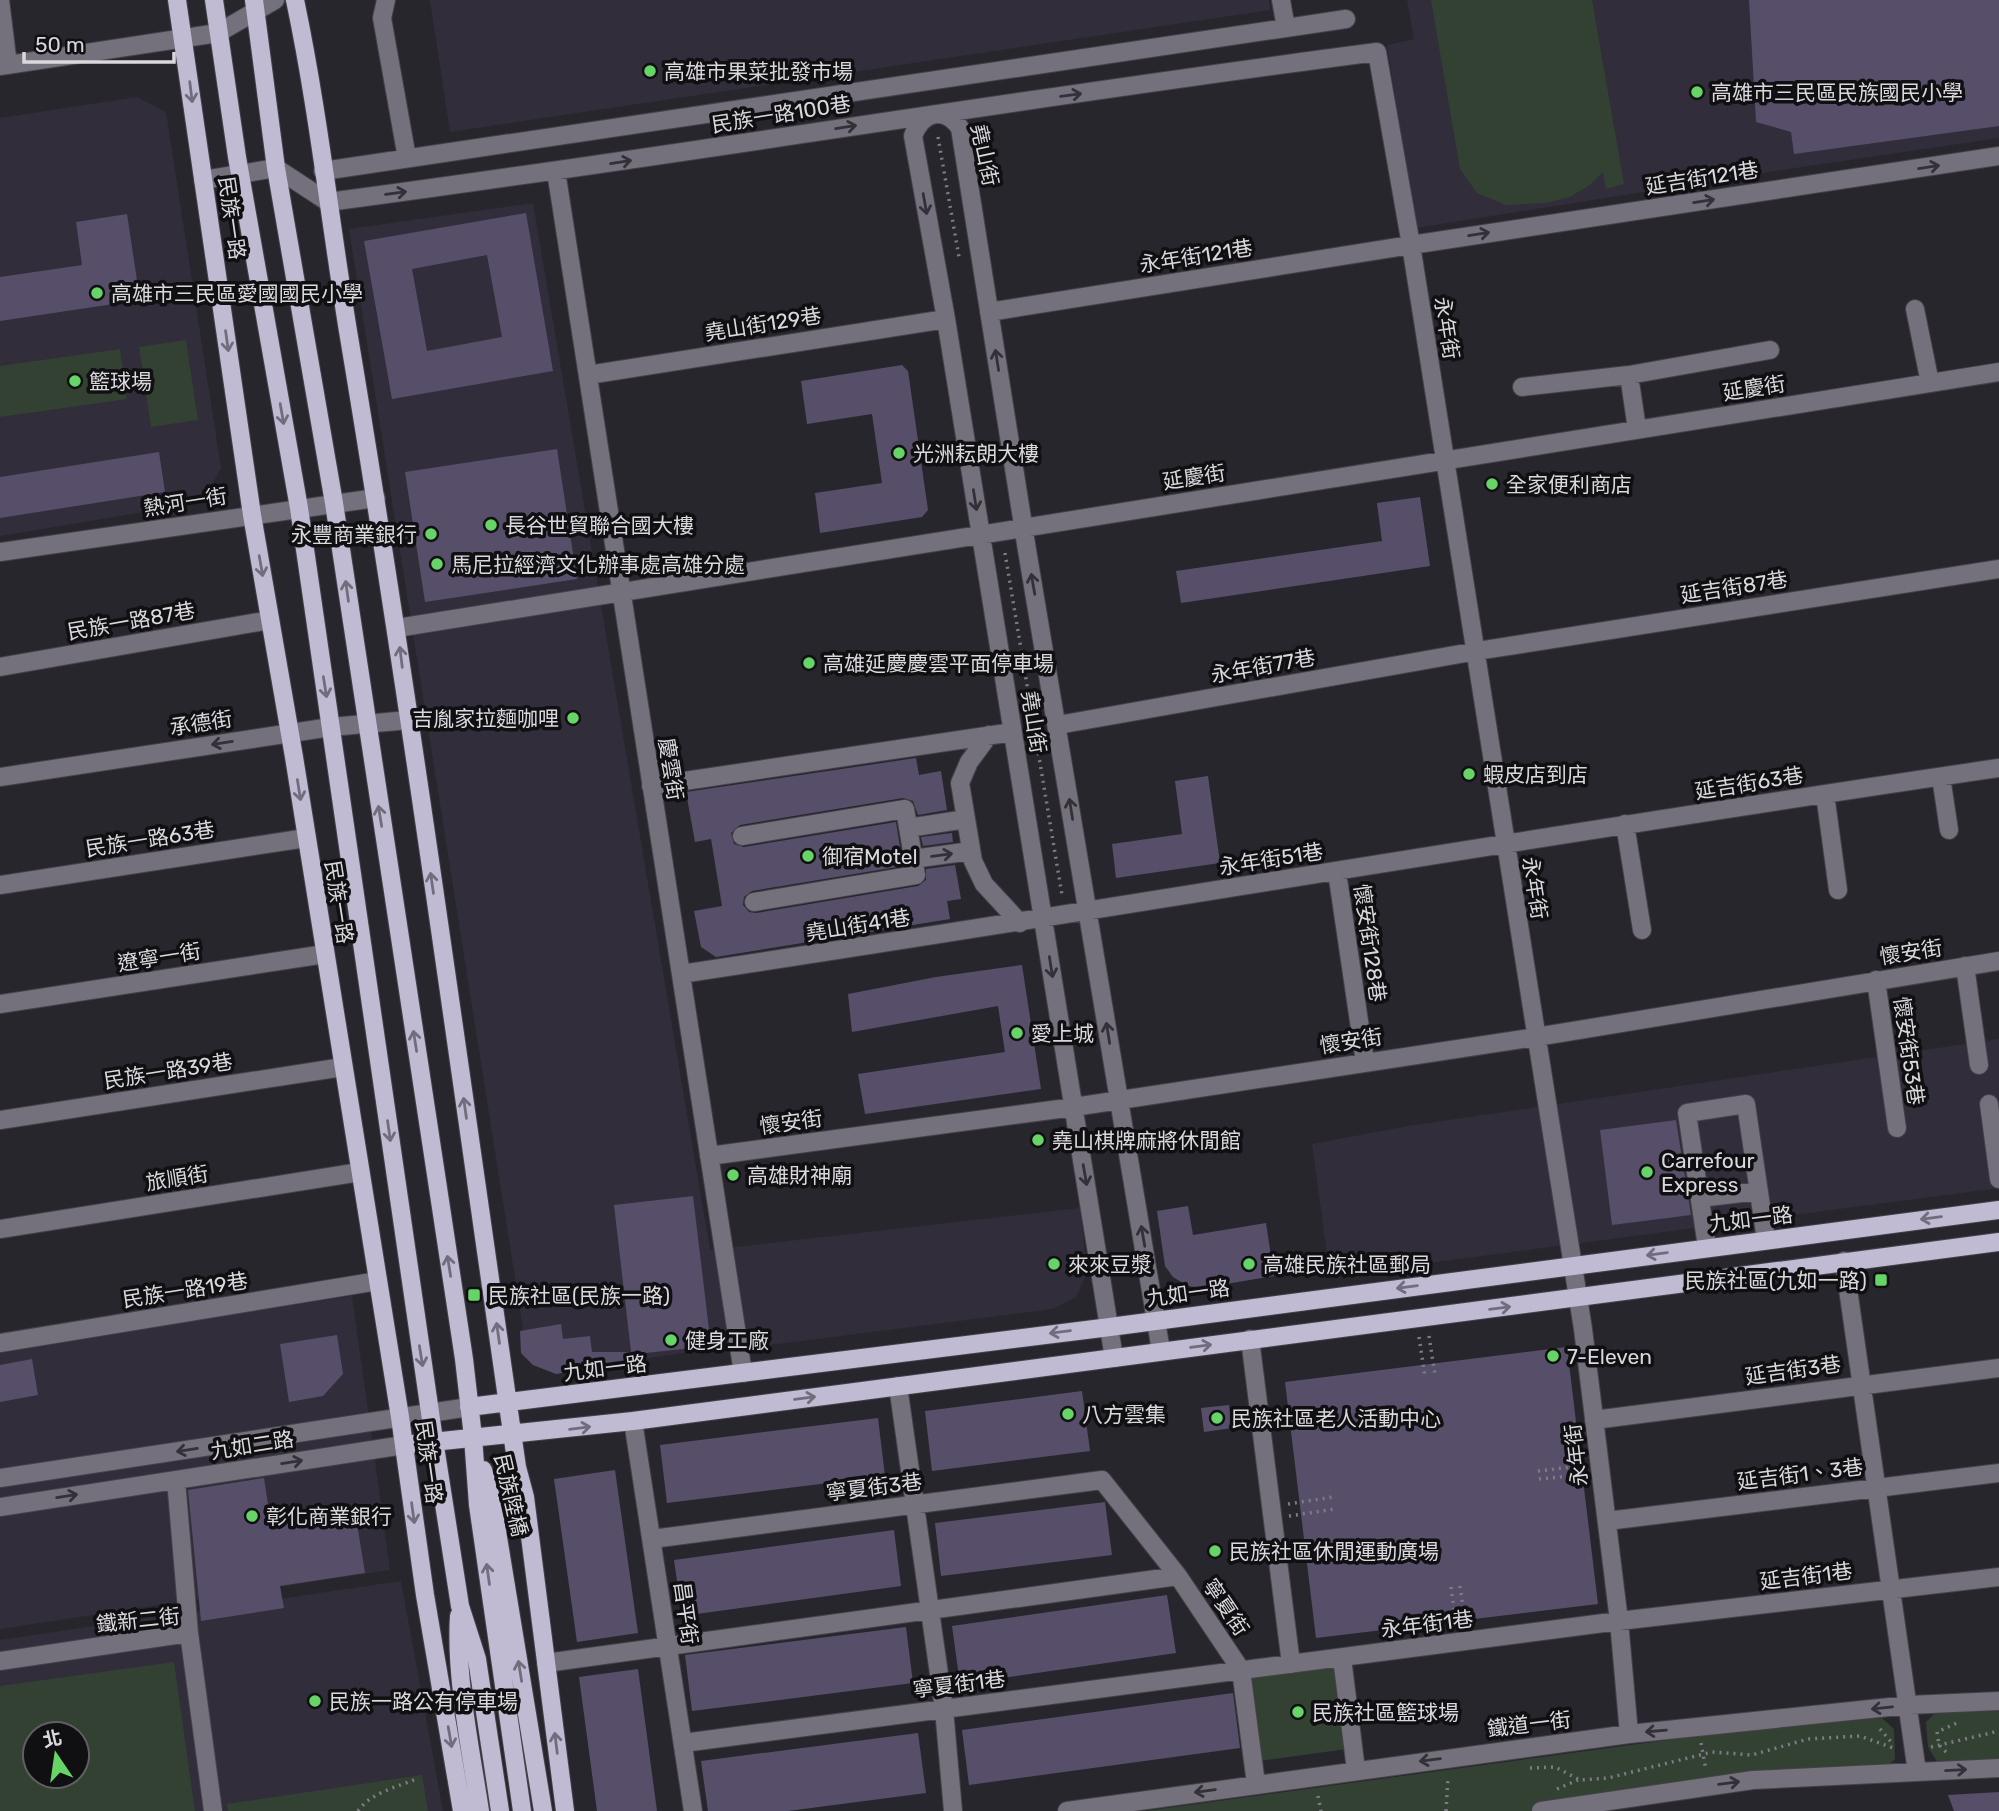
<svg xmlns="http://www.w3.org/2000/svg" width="1999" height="1811" font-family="Rubik,'Noto Sans TC',sans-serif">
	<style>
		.built { fill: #312d3a; fill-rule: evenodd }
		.green { fill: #334133; fill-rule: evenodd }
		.building { fill: #574f69; fill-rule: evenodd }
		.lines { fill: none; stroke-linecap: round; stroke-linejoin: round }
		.minor-casing { stroke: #444249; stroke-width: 20 }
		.major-casing { stroke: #444249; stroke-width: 20 }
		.path { stroke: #7e7c82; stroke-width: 3.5; stroke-dasharray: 2 5; stroke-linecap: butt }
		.minor { stroke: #74707c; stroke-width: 18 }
		.major { stroke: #c1bad3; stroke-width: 18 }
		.oneway { stroke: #716d7c }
		.oneway2 { stroke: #333137 }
		.poi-dot { fill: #66d467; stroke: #100f12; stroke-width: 2.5 }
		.labels { text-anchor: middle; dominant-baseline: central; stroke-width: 7; stroke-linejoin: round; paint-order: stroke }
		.poi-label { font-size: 21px; fill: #dad8dd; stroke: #100f12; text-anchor: start }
		.street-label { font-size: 21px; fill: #dad8dd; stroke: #100f12 }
	</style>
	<rect width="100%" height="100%" fill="#28262d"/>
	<path class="built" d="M430 0H1269L1270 10 450 132Z
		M1407 0H1999V138L1795 168 1416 228 1387 45 1414 39Z
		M137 97 166 112 221 468 203 502 0 536V118Z
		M533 203 710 1250 1080 1208 1087 1273 1076 1297 1053 1309 755 1347 716 1348 630 1361 525 1341 349 229Z
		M1999 1039V1188L1330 1276 1312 1144 1408 1126Z
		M352 1296 390 1570 0 1629V1350Z
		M401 1581 443 1811H0V1640ZM35 1734H77V1776H35Z"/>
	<path class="green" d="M1431 0H1592L1624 184 1606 189 1603 172 1590 185 1570 197 1545 203 1506 205 1477 193 1460 169Z
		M186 340 198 420 151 427 139 347Z
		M120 349 127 399 0 417V366Z
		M174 1662 195 1811H0V1686ZM35 1734H77V1776H35Z
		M1337 1664 1347 1749 1259 1761 1248 1675Z
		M1999 1711V1763L1939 1765 1928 1747 1926 1722 1935 1713Z
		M1882 1718 1894 1729 1895 1759 1885 1768 1535 1811H1145L1734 1731Z
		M422 1775 428 1811H228L227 1804Z"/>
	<path class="building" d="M1749 0H1999V126L1794 154 1791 132 1756 122Z
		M526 213 553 371 392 399 364 241ZM487 255 502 337 427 351 412 269Z
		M127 214 140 300 0 321V277L82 265 76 222Z
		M902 365 908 371 928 510 922 517 820 533 815 493 882 483 872 414 807 424 801 381Z
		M557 449 577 579 425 602 405 472Z
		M159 452 165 492 0 518V477Z
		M1420 497 1430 566 1181 603 1176 571 1382 541 1377 503Z
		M916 758 919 775 941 771 947 810 918 815 913 801 903 798 740 825 731 833 734 844 744 847 896 822 903 866 752 891 744 897 743 905 749 912 756 913 918 886 926 880V869L955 865 961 899 947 901 950 919 716 957 701 947 694 911 722 906 711 839 695 842 686 792Z
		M1208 776 1220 863 1116 878 1112 844 1182 834 1175 781Z
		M952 833 953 842 923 846 921 837Z
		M1022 965 1041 1089 865 1114 858 1074 1005 1052 998 1006 852 1032 848 994 936 977Z
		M1676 1120 1691 1215 1612 1225 1600 1130Z
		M693 1196 711 1346 636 1354 637 1361 556 1374 533 1365 521 1353 520 1331 561 1324 563 1339 590 1336 592 1352H631L614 1205Z
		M1188 1206 1193 1235 1266 1223 1274 1276 1202 1288 1188 1286 1173 1277 1165 1266 1157 1211Z
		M337 1335 343 1374 323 1396 289 1402 280 1344Z
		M1567 1347 1598 1604 1316 1638 1285 1382Z
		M32 1359 38 1395 0 1402V1365Z
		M1082 1391 1090 1451 932 1471 925 1411Z
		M1229 1405 1232 1428 1204 1432 1201 1408Z
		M878 1418 885 1476 667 1503 660 1445Z
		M615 1470 638 1633 577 1642 554 1479Z
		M264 1478 271 1524 355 1511 365 1573 280 1586 284 1608 201 1621 188 1490Z
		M1105 1502 1112 1555 941 1576 935 1523Z
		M894 1530 901 1586 682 1616 674 1560Z
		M1167 1595 1176 1653 960 1684 952 1626Z
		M906 1627 913 1683 692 1711 685 1655Z
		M638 1669 657 1811H597L579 1677Z
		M1233 1693 1240 1748 969 1785 962 1730Z
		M918 1733 926 1793 788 1811H708L701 1761Z
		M1999 1792V1811H1954L1948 1795Z"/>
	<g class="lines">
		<defs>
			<path id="minor" d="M0 0 8 65
				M386 0 382 18 407 158
				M1281 0 1286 28
				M0 66 218 33 275 0
				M323 171 1346 19
				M556 171 743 1373
				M203 180 276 168 328 202C678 156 1026 97 1377 52L1411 245 1583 1329 1619 1621 1629 1734
				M1915 309 1930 383
				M989 312 1411 245 1999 156
				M588 375 946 319
				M1629 375 1637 429
				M1522 387 1629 375 1770 350
				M0 552 376 498
				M397 628 1999 372
				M0 667 270 620
				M1058 725 1477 651 1999 569
				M989 735 969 762 960 783 973 861 984 884 1020 923
				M0 777 331 727 409 720
				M1941 777 1949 830
				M651 786 1013 732
				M1825 794 1838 890
				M1625 824 1642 930
				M908 828 966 819
				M742 836 905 809 916 875 754 902
				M913 859 971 851
				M1337 872 1365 1062
				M0 885 306 838
				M1965 966 1979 1065
				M681 974C1120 908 1559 832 1999 768
				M1876 980 1897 1128
				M0 1004 325 954
				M1989 1104 1999 1179
				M0 1120 343 1067
				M709 1156 1074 1107 1536 1037 1999 961
				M1700 1198 1759 1191
				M0 1229 360 1172
				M1707 1247 1687 1113 1746 1104 1766 1240
				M1844 1261 1917 1772
				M1250 1339 1291 1664
				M0 1343 378 1281
				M1114 1358 946 319 913 136C922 112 944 105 960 128L1027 550 1161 1351
				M898 1386 944 1709 953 1811
				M1594 1420 1999 1368
				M633 1421 693 1811
				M0 1478 469 1407
				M176 1480 189 1633
				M0 1507 404 1445
				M1607 1521 1999 1473
				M652 1539 1102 1480 1178 1576 1241 1670 1256 1784
				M1342 1658 1356 1770
				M0 1661 189 1633 213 1811
				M546 1663 1178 1576
				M683 1743 1619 1621 1999 1577
				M1067 1811 1629 1734 1909 1705 1999 1701
				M1541 1811 1753 1780 1999 1768"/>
			<path id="major" d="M177 0 252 515 294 757 400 1417 425 1595 462 1811
				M214 0 237 157 299 508 434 1440 460 1606 477 1659 500 1811
				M254 0 276 168 334 503 464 1359 473 1437 478 1505 522 1811
				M295 0C318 109 330 221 348 331 411 708 462 1088 517 1467L525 1497 565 1811
				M469 1407 1110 1327 1999 1210
				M404 1445 633 1421 1999 1242
				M483 1470 492 1501 543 1811
				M459 1616C455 1676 471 1751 480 1811"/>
		</defs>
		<use href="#minor" class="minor-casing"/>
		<use href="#major" class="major-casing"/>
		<path class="path" d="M938 137 959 257
			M1005 553 1062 895
			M1429 1336 1435 1375
			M1419 1337 1425 1377
			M1538 1471 1581 1466
			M1539 1479 1582 1475
			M1288 1504 1333 1497
			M1289 1516 1335 1509
			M1460 1586 1465 1622
			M1451 1587 1456 1623
			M1880 1729 1893 1744
			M1701 1743 1706 1770
			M1931 1747 1999 1731
			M1946 1752 1939 1745 1937 1732 1957 1723
			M1530 1768 1555 1767 1580 1780 1608 1778 1712 1752 1752 1755 1808 1739 1860 1736 1896 1749
			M1557 1789 1578 1780
			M1318 1796 1321 1811
			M358 1811C370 1793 397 1787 416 1779
			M1446 1811 1448 1778"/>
		<use href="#minor" class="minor"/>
		<use href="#major" class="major"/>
	</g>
	<defs><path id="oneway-shaft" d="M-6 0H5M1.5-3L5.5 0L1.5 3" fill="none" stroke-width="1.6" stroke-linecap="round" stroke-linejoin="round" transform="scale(1.75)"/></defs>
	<g class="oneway">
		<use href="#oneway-shaft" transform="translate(191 92) rotate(83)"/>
		<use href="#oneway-shaft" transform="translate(227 341) rotate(82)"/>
		<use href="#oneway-shaft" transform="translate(282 414) rotate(80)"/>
		<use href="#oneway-shaft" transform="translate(261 566) rotate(80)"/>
		<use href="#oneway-shaft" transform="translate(347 591) rotate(-98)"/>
		<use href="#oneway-shaft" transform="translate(401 657) rotate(-97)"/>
		<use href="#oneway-shaft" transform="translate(325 687) rotate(81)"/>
		<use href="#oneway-shaft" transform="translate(299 790) rotate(81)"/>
		<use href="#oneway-shaft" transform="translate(380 816) rotate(-99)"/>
		<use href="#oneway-shaft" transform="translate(432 883) rotate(-98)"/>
		<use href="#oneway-shaft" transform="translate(415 1041) rotate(-99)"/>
		<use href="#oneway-shaft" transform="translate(465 1108) rotate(-98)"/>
		<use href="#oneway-shaft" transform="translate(389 1131) rotate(82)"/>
		<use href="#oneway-shaft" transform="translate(1931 1218) rotate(173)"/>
		<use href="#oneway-shaft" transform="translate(1657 1254) rotate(172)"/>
		<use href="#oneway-shaft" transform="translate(449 1266) rotate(-99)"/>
		<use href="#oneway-shaft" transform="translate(1407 1287) rotate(173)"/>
		<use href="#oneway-shaft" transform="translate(1500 1308) rotate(-7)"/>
		<use href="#oneway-shaft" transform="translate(1060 1332) rotate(173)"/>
		<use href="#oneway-shaft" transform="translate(498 1333) rotate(-98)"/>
		<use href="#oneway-shaft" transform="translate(1201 1346) rotate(-8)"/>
		<use href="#oneway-shaft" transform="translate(421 1356) rotate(81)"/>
		<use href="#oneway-shaft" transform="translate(805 1398) rotate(-8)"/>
		<use href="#oneway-shaft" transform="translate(580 1428) rotate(-7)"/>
		<use href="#oneway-shaft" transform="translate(413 1513) rotate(82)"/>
		<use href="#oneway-shaft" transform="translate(488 1574) rotate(-98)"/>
		<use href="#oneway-shaft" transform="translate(520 1671) rotate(-99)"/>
		<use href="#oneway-shaft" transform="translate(450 1737) rotate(80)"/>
		<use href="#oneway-shaft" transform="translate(556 1743) rotate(-97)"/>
	</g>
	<g class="oneway2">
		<use href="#oneway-shaft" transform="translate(1071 95) rotate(-8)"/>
		<use href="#oneway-shaft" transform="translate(846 127) rotate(-9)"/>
		<use href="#oneway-shaft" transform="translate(621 162) rotate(-9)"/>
		<use href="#oneway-shaft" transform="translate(1929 167) rotate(-9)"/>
		<use href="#oneway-shaft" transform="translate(396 193) rotate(-8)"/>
		<use href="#oneway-shaft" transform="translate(1704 201) rotate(-9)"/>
		<use href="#oneway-shaft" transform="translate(925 204) rotate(80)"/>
		<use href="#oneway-shaft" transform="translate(1479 234) rotate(-9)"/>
		<use href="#oneway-shaft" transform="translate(997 360) rotate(-99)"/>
		<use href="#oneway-shaft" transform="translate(975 500) rotate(81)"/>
		<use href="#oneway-shaft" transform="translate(1033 584) rotate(-100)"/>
		<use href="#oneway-shaft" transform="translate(222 743) rotate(171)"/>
		<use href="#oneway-shaft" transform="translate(1071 809) rotate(-99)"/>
		<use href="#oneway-shaft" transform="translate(942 855) rotate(-8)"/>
		<use href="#oneway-shaft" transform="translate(1051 967) rotate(81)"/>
		<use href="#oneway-shaft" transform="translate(1108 1033) rotate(-99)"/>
		<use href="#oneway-shaft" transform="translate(1085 1175) rotate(80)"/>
		<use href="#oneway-shaft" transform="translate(1143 1236) rotate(-100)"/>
		<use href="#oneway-shaft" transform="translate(187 1450) rotate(171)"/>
		<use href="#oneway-shaft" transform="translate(292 1462) rotate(-9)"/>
		<use href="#oneway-shaft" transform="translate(67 1496) rotate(-9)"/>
		<use href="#oneway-shaft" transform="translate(1882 1708) rotate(174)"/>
		<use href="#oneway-shaft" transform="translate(1656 1731) rotate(175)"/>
		<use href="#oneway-shaft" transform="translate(1430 1760) rotate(173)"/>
		<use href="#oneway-shaft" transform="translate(1956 1770) rotate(-3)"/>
		<use href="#oneway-shaft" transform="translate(1729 1783) rotate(-8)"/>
		<use href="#oneway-shaft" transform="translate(1205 1791) rotate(172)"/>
	</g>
	<g class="poi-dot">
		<circle cx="650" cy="71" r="7"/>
		<circle cx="1697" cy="92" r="7"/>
		<circle cx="97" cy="293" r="7"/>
		<circle cx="75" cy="381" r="7"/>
		<circle cx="899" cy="453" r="7"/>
		<circle cx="1492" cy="484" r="7"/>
		<circle cx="491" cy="525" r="7"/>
		<circle cx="431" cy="534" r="7"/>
		<circle cx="437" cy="564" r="7"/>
		<circle cx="809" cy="663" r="7"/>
		<circle cx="573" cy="718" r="7"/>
		<circle cx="1469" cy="774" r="7"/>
		<circle cx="808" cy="856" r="7"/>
		<circle cx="1017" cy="1033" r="7"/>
		<circle cx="1038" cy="1140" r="7"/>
		<circle cx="1647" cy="1172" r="7"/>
		<circle cx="733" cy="1175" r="7"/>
		<circle cx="1054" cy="1264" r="7"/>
		<circle cx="1249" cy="1264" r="7"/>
		<rect x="1874" y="1273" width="14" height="14" rx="3.5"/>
		<rect x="467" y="1288" width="14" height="14" rx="3.5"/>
		<circle cx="671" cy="1340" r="7"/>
		<circle cx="1553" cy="1356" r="7"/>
		<circle cx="1068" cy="1414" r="7"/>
		<circle cx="1217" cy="1418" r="7"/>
		<circle cx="252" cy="1516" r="7"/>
		<circle cx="1215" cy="1551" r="7"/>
		<circle cx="315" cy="1701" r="7"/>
		<circle cx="1298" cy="1712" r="7"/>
	</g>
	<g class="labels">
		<g class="poi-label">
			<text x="664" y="71">高雄市果菜批發市場</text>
			<text x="1711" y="92">高雄市三民區民族國民小學</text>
			<text x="111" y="293">高雄市三民區愛國國民小學</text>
			<text x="89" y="381">籃球場</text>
			<text x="913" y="453">光洲耘朗大樓</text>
			<text x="1506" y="484">全家便利商店</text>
			<text x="505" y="525">長谷世貿聯合國大樓</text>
			<text x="417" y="534" text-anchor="end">永豐商業銀行</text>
			<text x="451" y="564">馬尼拉經濟文化辦事處高雄分處</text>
			<text x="823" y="663">高雄延慶慶雲平面停車場</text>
			<text x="559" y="718" text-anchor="end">吉胤家拉麵咖哩</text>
			<text x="1483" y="774">蝦皮店到店</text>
			<text x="822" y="856">御宿Motel</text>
			<text x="1031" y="1033">愛上城</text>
			<text x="1052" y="1140">堯山棋牌麻將休閒館</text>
			<text x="1661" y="1160">Carrefour<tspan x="1661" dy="24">Express</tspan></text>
			<text x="747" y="1175">高雄財神廟</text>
			<text x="1068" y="1264">來來豆漿</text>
			<text x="1263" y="1264">高雄民族社區郵局</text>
			<text x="1867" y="1280" text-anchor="end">民族社區(九如一路)</text>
			<text x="488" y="1295">民族社區(民族一路)</text>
			<text x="685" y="1340">健身工廠</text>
			<text x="1567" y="1356">7-Eleven</text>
			<text x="1082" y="1414">八方雲集</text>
			<text x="1231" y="1418">民族社區老人活動中心</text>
			<text x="266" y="1516">彰化商業銀行</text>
			<text x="1229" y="1551">民族社區休閒運動廣場</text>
			<text x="329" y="1701">民族一路公有停車場</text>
			<text x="1312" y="1712">民族社區籃球場</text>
		</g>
		<g class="street-label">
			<text transform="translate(781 114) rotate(-9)">民族一路100巷</text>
			<text transform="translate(985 155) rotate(78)">堯山街</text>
			<text transform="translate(1702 178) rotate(-9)">延吉街121巷</text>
			<text transform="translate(232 218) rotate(82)">民族一路</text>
			<text transform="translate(1196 256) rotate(-9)">永年街121巷</text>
			<text transform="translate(763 324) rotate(-9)">堯山街129巷</text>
			<text transform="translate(1447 328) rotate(81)">永年街</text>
			<text transform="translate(1754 388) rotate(-9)">延慶街</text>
			<text transform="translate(1194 477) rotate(-9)">延慶街</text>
			<text transform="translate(185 502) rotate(-9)">熱河一街</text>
			<text transform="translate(1734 587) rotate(-9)">延吉街87巷</text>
			<text transform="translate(131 621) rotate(-10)">民族一路87巷</text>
			<text transform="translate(1263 666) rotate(-10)">永年街77巷</text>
			<text transform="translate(1034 722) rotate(81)">堯山街</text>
			<text transform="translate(201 723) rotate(-9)">承德街</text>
			<text transform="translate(671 769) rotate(81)">慶雲街</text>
			<text transform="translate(1749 783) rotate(-9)">延吉街63巷</text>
			<text transform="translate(150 839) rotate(-9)">民族一路63巷</text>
			<text transform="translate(1271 859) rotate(-9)">永年街51巷</text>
			<text transform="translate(1535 888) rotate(81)">永年街</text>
			<text transform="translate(339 902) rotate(81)">民族一路</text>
			<text transform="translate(858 925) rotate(-9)">堯山街41巷</text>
			<text transform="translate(1370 943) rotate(82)">懷安街128巷</text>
			<text transform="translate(1911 952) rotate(-9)">懷安街</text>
			<text transform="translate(159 957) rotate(-9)">遼寧一街</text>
			<text transform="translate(1351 1041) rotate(-9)">懷安街</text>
			<text transform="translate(1909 1051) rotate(82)">懷安街53巷</text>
			<text transform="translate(168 1071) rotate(-9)">民族一路39巷</text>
			<text transform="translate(791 1122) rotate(-8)">懷安街</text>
			<text transform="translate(177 1178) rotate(-9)">旅順街</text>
			<text transform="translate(1751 1219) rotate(-7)">九如一路</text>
			<text transform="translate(185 1290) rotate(-9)">民族一路19巷</text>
			<text transform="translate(1188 1293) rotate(-8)">九如一路</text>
			<text transform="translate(605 1368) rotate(-7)">九如一路</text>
			<text transform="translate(1793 1370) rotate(-8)">延吉街3巷</text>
			<text transform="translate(252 1445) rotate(-9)">九如二路</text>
			<text transform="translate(1576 1455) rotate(-97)">永年街</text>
			<text transform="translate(429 1462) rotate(82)">民族一路</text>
			<text transform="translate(1800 1474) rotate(-7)">延吉街1、3巷</text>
			<text transform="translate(874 1487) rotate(-7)">寧夏街3巷</text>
			<text transform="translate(511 1495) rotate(77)">民族陸橋</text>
			<text transform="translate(1806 1576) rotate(-7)">延吉街1巷</text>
			<text transform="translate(1226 1607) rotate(56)">寧夏街</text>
			<text transform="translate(686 1613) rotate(82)">昌平街</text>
			<text transform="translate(138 1620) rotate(-6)">鐵新二街</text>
			<text transform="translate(1427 1624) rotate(-7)">永年街1巷</text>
			<text transform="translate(959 1684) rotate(-7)">寧夏街1巷</text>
			<text transform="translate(1529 1724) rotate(-7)">鐵道一街</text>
		</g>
	</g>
	<g transform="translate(56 1755) rotate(347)"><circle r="33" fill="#100f12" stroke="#615f63" stroke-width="2"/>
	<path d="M0-5L12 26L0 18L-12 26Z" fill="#66d467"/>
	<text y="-10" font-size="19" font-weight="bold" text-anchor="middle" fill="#dad8dd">北</text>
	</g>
	<path d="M24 52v10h150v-10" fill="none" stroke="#dad8dd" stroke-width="3.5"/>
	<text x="35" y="52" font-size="21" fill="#dad8dd" stroke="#100f12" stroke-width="5" paint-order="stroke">50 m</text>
</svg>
